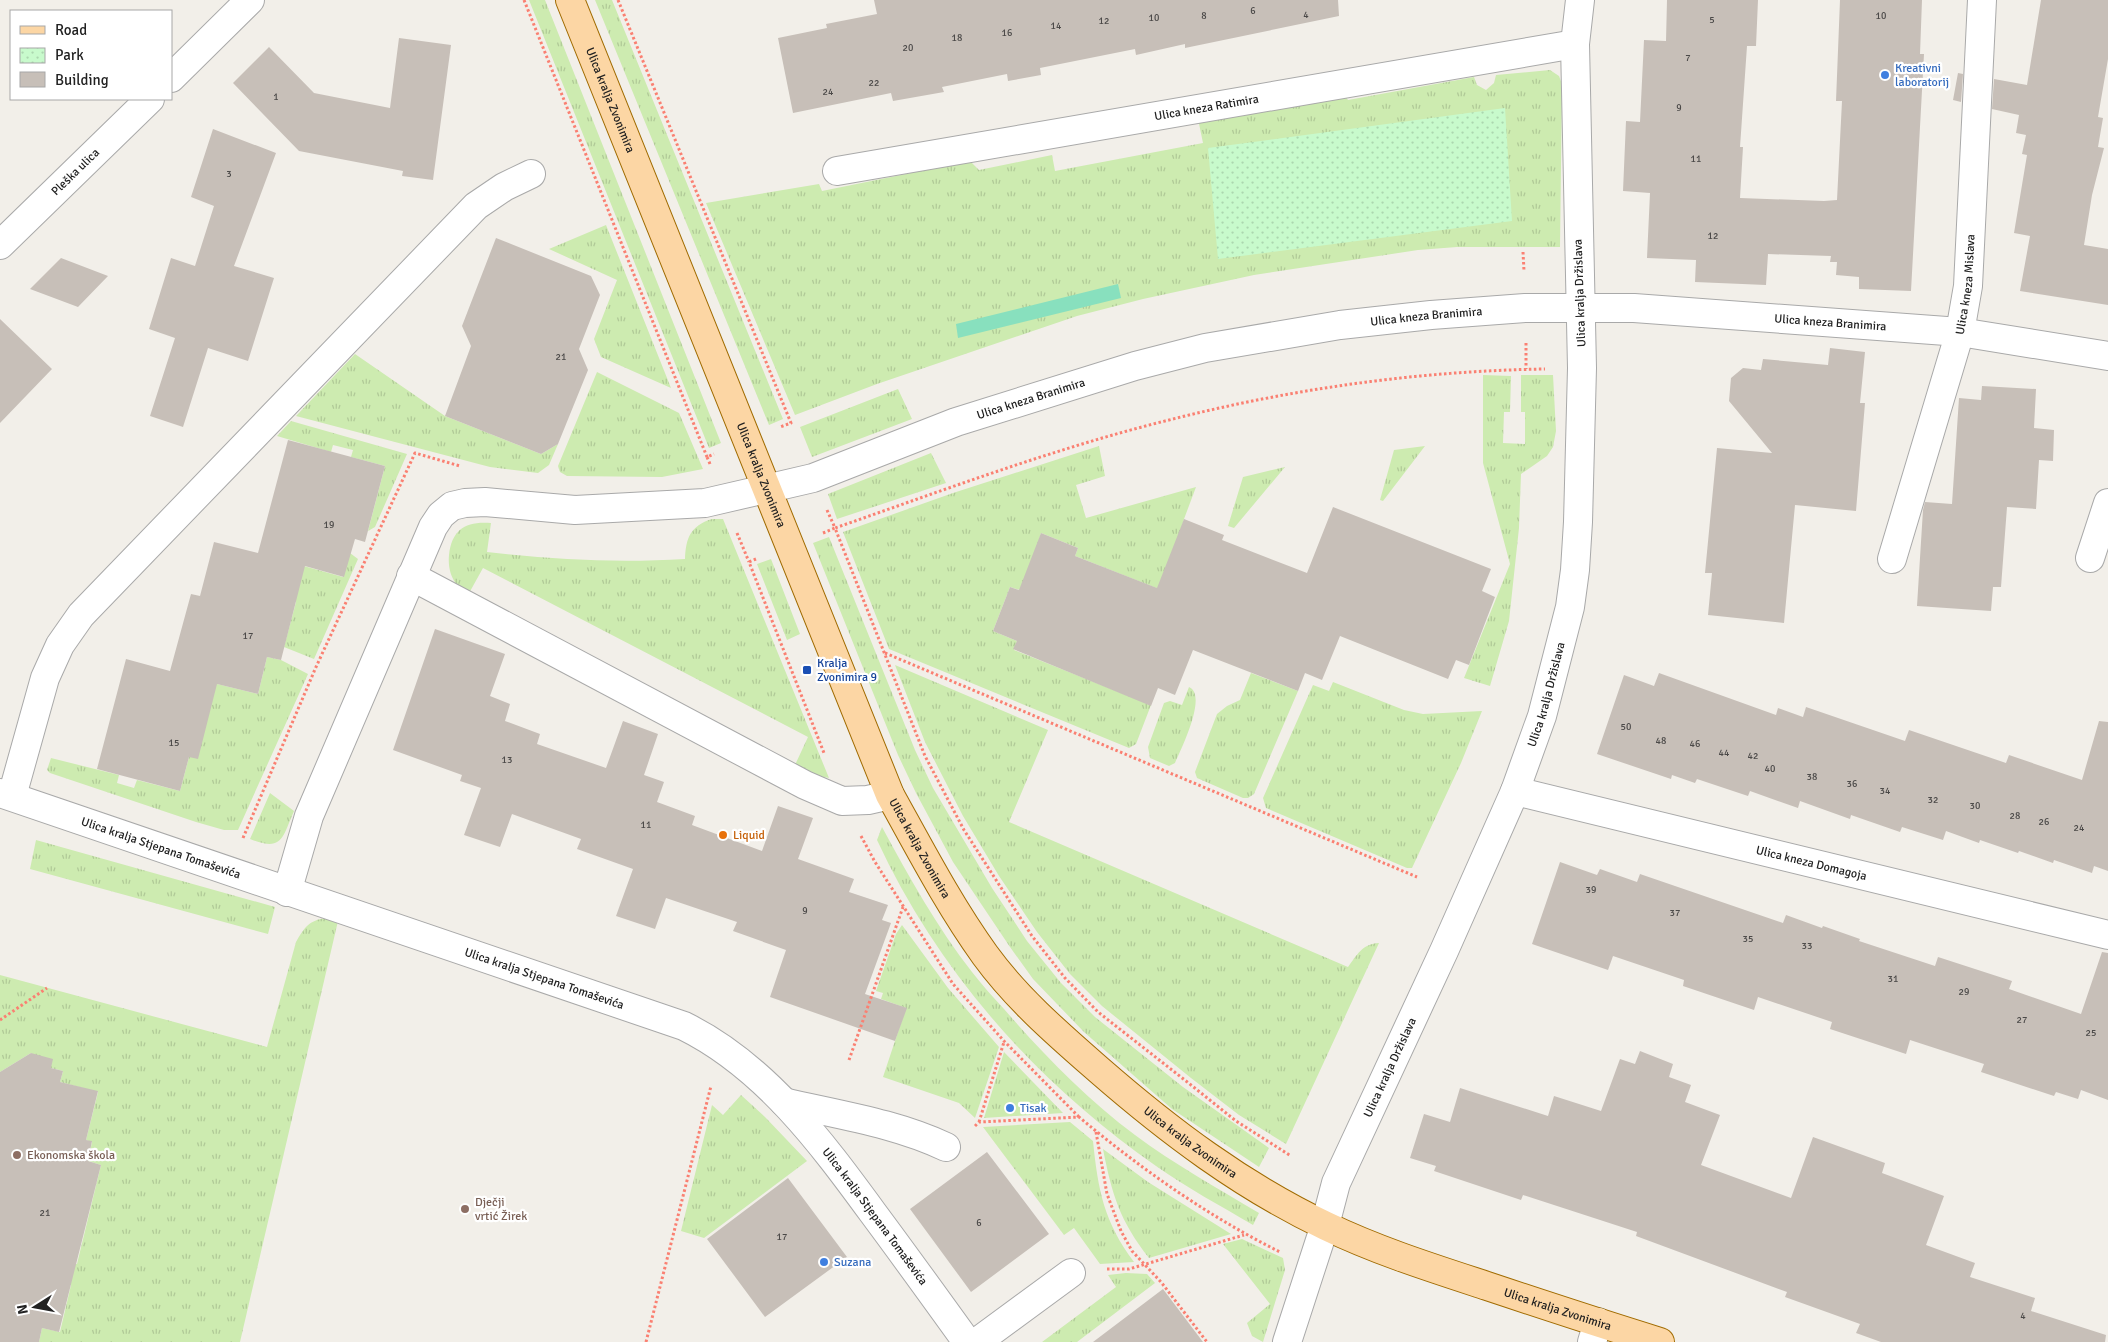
<svg xmlns="http://www.w3.org/2000/svg" width="2108" height="1342" font-family="Signika,sans-serif">
	<style>
		.grass { fill: url(#grass-tufts) }
		.park { fill: url(#park-dots) }
		.pitch { fill: #88e0be }
		.building { fill: #c7bfb8 }
		.lines { fill: none; stroke-linecap: round; stroke-linejoin: round }
		.minor-casing { stroke: #a9a9a9; stroke-width: 30 }
		.major-casing { stroke: #a06b00; stroke-width: 30 }
		.path { stroke: #fa8072; stroke-width: 3; stroke-dasharray: 2.5 2.5; stroke-linecap: butt }
		.minor { stroke: #fff; stroke-width: 28 }
		.major { stroke: #fcd6a4; stroke-width: 28 }
		.shop-dot { fill: #3f7fe0; stroke: #fff; stroke-width: 2 }
		.transit-dot { fill: #1a4fb4; stroke: #fff; stroke-width: 2 }
		.food-dot { fill: #e8710a; stroke: #fff; stroke-width: 2 }
		.education-dot { fill: #8d6e63; stroke: #fff; stroke-width: 2 }
		.labels { text-anchor: middle; dominant-baseline: central; stroke-width: 4.5; stroke-linejoin: round; paint-order: stroke }
		.number-label { font-size: 10px; fill: #4b4948 }
		.shop-label { font-size: 12px; fill: #366cbe; stroke: #fff; text-anchor: start }
		.street-label { font-size: 12px; fill: #222; stroke: #fff }
		.transit-label { font-size: 12px; fill: #164399; stroke: #fff; text-anchor: start }
		.food-label { font-size: 12px; fill: #c56008; stroke: #fff; text-anchor: start }
		.education-label { font-size: 12px; fill: #785e54; stroke: #fff; text-anchor: start }
	</style>
	<defs>
		<pattern id="grass-tufts" width="24" height="20" patternUnits="userSpaceOnUse" patternTransform="scale(1.25)"><rect width="24" height="20" fill="#cdebb0"/><path d="M3 7l-1-3M5 7V3M7 7l1-3M15 17l-1-3M17 17v-4M19 17l1-3" fill="none" stroke="#b0c997"/></pattern>
		<pattern id="park-dots" width="8" height="8" patternUnits="userSpaceOnUse" patternTransform="scale(1.25)"><rect width="8" height="8" fill="#c8facc"/><path d="M2 2h.1M6 6h.1" fill="none" stroke="#acd6af" stroke-width="1.8" stroke-linecap="round"/></pattern>
	</defs>
	<rect width="100%" height="100%" fill="#f2efe9"/>
	<path class="grass" d="M529 0H545L721 443 709 448Z
		M595 0H612L783 419 769 425Z
		M1550 70 1559 76 1562 84 1560 247H1457L1418 250 1254 275 1143 299 1077 316 877 384 795 415 706 203 819 184 822 191 970 161 979 170 1052 155 1055 171 1203 143 1198 119 1342 91 1348 100 1474 77 1477 85 1486 90 1494 83 1496 75Z
		M606 225 671 388 601 357 594 339 617 280 549 249Z
		M355 354 445 416 541 454 558 444 549 465 538 473 490 467 296 416Z
		M597 372 679 413 703 469 662 477 567 476 560 472 558 466Z
		M1483 375 1511 376 1510 412H1504L1503 443 1525 444V412H1521V375H1553L1556 431 1553 447 1547 456 1521 474 1519 528 1509 621 1490 686 1464 678 1510 564 1483 463Z
		M898 389 912 419 812 457 800 427Z
		M291 421 407 454 375 527 368 531 385 466 351 457 353 450 333 445 331 452 277 436Z
		M1099 446 1105 476 1076 485 1086 518 1196 487 1184 519 1164 591 1075 556 1078 548 1041 533 1023 591 1010 587 993 631 1017 641 1014 650 1151 705 1136 744 1129 748 889 649 843 532 953 493Z
		M1425 446 1383 501 1380 500 1394 450Z
		M931 453 946 483 837 519 828 494Z
		M1285 467 1234 528 1228 526 1243 477Z
		M712 519H723L829 778 810 774 795 765 808 737 483 568 468 595C465 592 460 589 457 585 450 576 448 566 449 555 452 529 466 521 491 523L487 552C554 560 619 563 685 559 686 538 690 526 712 519Z
		M829 537 915 750 933 788 992 888 1027 941 1061 983 1095 1017 1183 1087 1269 1148 1259 1167 1172 1109 1084 1032 1033 979 1010 947 953 862 916 793 898 755 813 543Z
		M350 553 358 559 314 659 284 647 296 602 293 563 343 577Z
		M771 559 800 634 787 640 757 564Z
		M267 657 281 660 308 674 238 830H224L196 822 50 773 47 770 51 758 119 775 117 783 134 788 137 780 180 791 209 682 258 694Z
		M895 665 1048 730 1009 822 1348 967C1357 955 1362 944 1379 943L1286 1144 1239 1115 1191 1078 1102 1006 1070 974 1037 932 999 876 963 816 925 742Z
		M1251 673 1298 691 1254 794 1248 798H1243L1197 778 1195 772 1217 714 1227 706 1240 700Z
		M1333 682 1404 710 1423 714 1482 711 1461 763 1412 868H1407L1266 808 1263 798 1313 685 1329 691Z
		M1189 687C1208 695 1181 749 1175 763L1169 766 1150 758 1148 747 1164 703 1170 701 1182 705Z
		M270 793 294 811C282 838 283 852 250 839Z
		M882 827C909 877 937 927 972 972 982 985 993 997 1004 1009 1044 1055 1086 1098 1135 1135 1174 1164 1217 1188 1259 1213L1253 1225C1221 1206 1187 1188 1156 1166 1037 1083 938 972 877 840Z
		M36 840 275 907 268 934 30 869Z
		M326 918 338 921 240 1342H39L42 1328 60 1332 71 1285 62 1283 67 1262 77 1264 101 1165 88 1161 92 1142 86 1140 98 1092 60 1082 63 1071 51 1068 31 1053 0 1072V975L267 1047 296 942C304 928 309 920 326 918Z
		M902 925 948 988 999 1047 975 1118 959 1103 883 1077 906 1008 881 999 883 993 876 991 896 934Z
		M1004 1052 1063 1113 984 1118Z
		M741 1095 765 1117 807 1161 704 1238 681 1231 712 1105 723 1115Z
		M1070 1122 1093 1141C1098 1190 1104 1222 1134 1262L1100 1264 1074 1228 1064 1235 983 1127Z
		M1103 1149 1148 1182 1231 1234 1149 1258C1120 1221 1112 1195 1103 1149Z
		M1242 1239 1283 1258 1285 1270 1263 1342 1252 1336 1247 1323 1270 1304 1223 1244Z
		M1126 1273 1147 1274 1155 1283 1077 1342H1042L1116 1287 1108 1275Z"/>
	<path class="park" d="M1505 108 1512 221 1218 259 1208 148Z"/>
	<path class="pitch" d="M1118 284 1121 298 958 338 956 324Z"/>
	<path class="building" d="M874 0H1338L1339 16 1185 48V44L1136 55 1135 49 1040 68 1041 75 1008 81 1007 74 942 87 944 92 893 101 891 93 793 113 778 38 827 28 826 24 877 14Z
		M1667 0H1758L1756 46H1747L1740 147H1743L1740 198 1824 201 1837 200 1842 101H1836L1840 0H1922L1920 54H1924L1911 291 1859 289V277L1836 275 1837 262H1830L1831 256 1768 254 1766 285 1695 282 1696 260 1647 258 1650 193 1623 191 1626 121 1640 122 1644 40 1666 41Z
		M2041 0H2108V59L2098 117 2103 118 2098 147 2104 148 2092 195 2084 245 2108 249V305L2020 291 2030 236 2014 233 2027 155 2022 154 2026 135 2016 133 2019 115 1992 109 1994 79 2027 85Z
		M399 38 451 45 433 180 402 176 403 171 299 151 233 83 269 47 314 93 390 108Z
		M1958 73 1963 74 1961 102 1953 100Z
		M213 129 276 153 234 266 274 278 248 361 208 348 183 427 150 416 175 338 149 329 171 258 195 266 214 206 191 197Z
		M496 238 591 276 600 295 579 349 588 370 558 444 541 454 445 416 471 346 462 326Z
		M61 258 108 276 78 307 30 289Z
		M0 319 52 369 0 423Z
		M1830 348 1865 352 1860 403H1865L1856 511 1795 505 1784 623 1708 615 1712 573H1705L1717 448 1772 453 1729 401 1731 378 1743 368 1761 370 1763 359 1828 365Z
		M1982 386 2036 389 2034 428 2054 430 2053 461 2039 460 2036 509 2007 507 2001 587H1993L1991 611 1917 606 1923 510 1925 502 1952 504 1959 398 1981 400Z
		M288 440 385 466 365 542 355 539 344 577 305 566 281 660 267 657 258 694 217 684 198 759 189 757 180 791 97 769 126 659 170 671 191 594 200 596 214 542 258 553Z
		M1333 507 1491 569 1482 591 1495 597 1469 665 1456 660 1448 679 1340 636 1322 680 1305 673 1298 691 1193 650 1175 695 1158 688 1151 706 1013 649 1017 641 993 631 1010 587 1019 590 1041 533 1078 548 1075 556 1157 588 1184 519 1224 535 1222 540 1307 573Z
		M435 629 505 654 490 696 510 704 505 721 540 734 537 744 606 768 623 721 658 734 644 775 664 782 657 802 695 816 692 825 762 851 778 806 813 818 798 859 854 879 849 892 888 905 882 920 891 923 865 994 907 1008 895 1041 770 997 786 950 733 931 737 922 666 898 655 929 616 916 633 869 577 849 581 839 512 814 500 847 464 835 481 788 460 781 462 775 393 750Z
		M1659 673 1776 715 1778 708 1803 717 1806 707 1905 741 1909 730 2006 763 2009 755 2082 780 2099 721 2108 722V871L2094 866 2092 873 2054 860 2053 863 2019 851 2018 853 1980 840 1979 843 1946 831 1943 840 1902 827 1900 832 1851 815 1850 819 1800 801 1798 808 1750 791 1748 796 1697 779 1695 783 1672 775 1671 779 1597 754 1624 675 1654 686Z
		M1560 862 1597 875 1600 869 1637 882 1640 874 1783 923 1786 915 1822 928 1823 926 1860 939 1859 941 1935 966 1938 957 2012 981 2009 989 2081 1014 2102 952 2108 953V1100L2081 1090 2078 1099 2056 1092 2054 1096 1981 1072 1984 1064 1910 1040 1906 1054 1830 1029 1832 1022 1758 997 1754 1010 1683 986 1684 980 1613 956 1608 970 1532 944Z
		M1640 1051 1673 1064 1669 1077 1691 1085 1685 1102 1720 1115 1701 1165 1791 1198 1813 1137 1885 1163 1882 1173 1944 1196 1926 1245 1975 1263 1970 1277 2035 1298 2031 1311 2106 1335 2105 1342H1881L1856 1333 1860 1324 1785 1297 1787 1292 1636 1236 1637 1232 1523 1195 1521 1200 1434 1171 1436 1166 1410 1158 1424 1114 1450 1122 1460 1088 1548 1116 1554 1096 1601 1111 1620 1059 1635 1064Z
		M31 1053 53 1059 51 1068 63 1071 60 1082 98 1091 86 1140 92 1141 88 1161 101 1165 59 1332 42 1328 39 1342H0V1072Z
		M987 1152 1049 1234 971 1292 910 1209Z
		M788 1178 847 1257 765 1317 707 1239Z
		M1163 1289 1203 1342H1093Z"/>
	<g class="lines">
		<defs>
			<g id="minor">
				<path d="M171 78 250 0"/>
				<path id="s1" d="M837 171 1575 44"/>
				<path id="s2" d="M0 245 150 99"/>
				<path d="M2090 558 2108 503"/>
				<path id="s3" d="M1892 559 1960 332 1968 286 1982 0"/>
				<path d="M411 576 805 785 842 801 868 800 890 795"/>
				<path id="s4" d="M1515 791 2108 935"/>
				<path id="s5" d="M0 793 684 1026C765 1066 821 1142 873 1213 905 1256 936 1299 967 1342"/>
				<path d="M12 796 45 678 60 645 81 615 476 206 504 187 531 174"/>
				<path id="s6" d="M287 892 309 816 433 527 441 515 452 506 465 503 485 502 575 510 705 503 813 478 956 422 1135 366 1205 348 1340 325 1431 315 1525 308H1634L1960 332 2108 356"/>
				<path d="M784 1102C839 1115 895 1123 946 1147"/>
				<path d="M977 1342 1071 1273"/>
				<path id="s7" d="M1287 1342 1325 1225 1336 1183 1444 951 1515 791 1542 716 1570 607 1575 570 1578 522 1582 368 1575 44 1580 0"/>
				<path d="M1592 1342 1598 1322"/>
			</g>
			<g id="major">
				<path id="s8" d="M570 0 890 795C920 849 949 905 985 955 1017 999 1059 1035 1099 1070 1169 1131 1242 1186 1326 1226 1378 1251 1432 1268 1487 1286 1544 1305 1602 1324 1660 1342"/>
			</g>
		</defs>
		<use href="#minor" class="minor-casing"/>
		<use href="#major" class="major-casing"/>
		<path class="path" d="M524 0 707 457
			M618 0 791 423 780 427
			M1523 252 1524 271
			M1526 343V369
			M710 464 707 457 714 454
			M827 510 835 528C944 490 1053 449 1165 421 1290 389 1417 371 1545 369
			M737 533 749 562
			M823 533 835 528 925 756 964 830 1032 936 1065 978 1098 1012 1186 1081 1236 1121 1291 1156
			M756 559 749 562 824 753
			M885 653 1417 877
			M861 836 875 862 953 984 1004 1041 1079 1117
			M243 838 316 667 415 453 460 466
			M0 1020 47 988
			M849 1060 903 907
			M979 1122 1004 1042
			M975 1126 979 1122 1079 1117C1141 1169 1208 1216 1280 1252
			M1096 1132 1107 1194 1121 1231 1132 1251 1161 1282 1207 1342
			M1107 1269H1129L1244 1235
			M646 1342 711 1086"/>
		<use href="#minor" class="minor"/>
		<use href="#major" class="major"/>
	</g>
	<g class="shop-dot">
		<circle cx="1885" cy="75" r="5"/>
		<circle cx="1010" cy="1108" r="5"/>
		<circle cx="824" cy="1262" r="5"/>
	</g>
	<rect class="transit-dot" x="802" y="665" width="10" height="10" rx="2.5"/>
	<circle class="food-dot" cx="723" cy="835" r="5"/>
	<g class="education-dot">
		<circle cx="17" cy="1155" r="5"/>
		<circle cx="465" cy="1209" r="5"/>
	</g>
	<g class="labels">
		<g class="number-label">
			<text x="1253" y="11">6</text>
			<text x="1306" y="15">4</text>
			<text x="1204" y="16">8</text>
			<text x="1881" y="16">10</text>
			<text x="1154" y="18">10</text>
			<text x="1712" y="20">5</text>
			<text x="1104" y="21">12</text>
			<text x="1056" y="26">14</text>
			<text x="1007" y="33">16</text>
			<text x="957" y="38">18</text>
			<text x="908" y="48">20</text>
			<text x="1688" y="58">7</text>
			<text x="874" y="83">22</text>
			<text x="828" y="92">24</text>
			<text x="276" y="97">1</text>
			<text x="1679" y="108">9</text>
			<text x="1696" y="159">11</text>
			<text x="229" y="174">3</text>
			<text x="1713" y="236">12</text>
			<text x="561" y="357">21</text>
			<text x="329" y="525">19</text>
			<text x="248" y="636">17</text>
			<text x="1626" y="727">50</text>
			<text x="1661" y="741">48</text>
			<text x="174" y="743">15</text>
			<text x="1695" y="744">46</text>
			<text x="1724" y="753">44</text>
			<text x="1753" y="756">42</text>
			<text x="507" y="760">13</text>
			<text x="1770" y="769">40</text>
			<text x="1812" y="777">38</text>
			<text x="1852" y="784">36</text>
			<text x="1885" y="791">34</text>
			<text x="1933" y="800">32</text>
			<text x="1975" y="806">30</text>
			<text x="2015" y="816">28</text>
			<text x="2044" y="822">26</text>
			<text x="646" y="825">11</text>
			<text x="2079" y="828">24</text>
			<text x="1591" y="890">39</text>
			<text x="805" y="911">9</text>
			<text x="1675" y="913">37</text>
			<text x="1748" y="939">35</text>
			<text x="1807" y="946">33</text>
			<text x="1893" y="979">31</text>
			<text x="1964" y="992">29</text>
			<text x="2022" y="1020">27</text>
			<text x="2091" y="1033">25</text>
			<text x="45" y="1213">21</text>
			<text x="979" y="1223">6</text>
			<text x="782" y="1237">17</text>
			<text x="2023" y="1316">4</text>
		</g>
		<g class="shop-label">
			<text x="1895" y="68">Kreativni<tspan x="1895" dy="14">laboratorij</tspan></text>
			<text x="1020" y="1108">Tisak</text>
			<text x="834" y="1262">Suzana</text>
		</g>
		<g class="street-label">
			<text stroke="none"><textPath href="#s8" startOffset="108">Ulica kralja Zvonimira</textPath></text>
			<text stroke="none"><textPath href="#s1" startOffset="375">Ulica kneza Ratimira</textPath></text>
			<text stroke="none"><textPath href="#s2" startOffset="105">Pleška ulica</textPath></text>
			<text stroke="none"><textPath href="#s3" startOffset="285">Ulica kneza Mislava</textPath></text>
			<text transform="translate(1580 293) rotate(-92)">Ulica kralja Držislava</text>
			<text stroke="none"><textPath href="#s6" startOffset="1424">Ulica kneza Branimira</textPath></text>
			<text stroke="none"><textPath href="#s6" startOffset="1829">Ulica kneza Branimira</textPath></text>
			<text stroke="none"><textPath href="#s6" startOffset="1019">Ulica kneza Branimira</textPath></text>
			<text stroke="none"><textPath href="#s8" startOffset="512">Ulica kralja Zvonimira</textPath></text>
			<text stroke="none"><textPath href="#s7" startOffset="699">Ulica kralja Držislava</textPath></text>
			<text stroke="none"><textPath href="#s5" startOffset="170">Ulica kralja Stjepana Tomaševića</textPath></text>
			<text stroke="none"><textPath href="#s8" startOffset="918">Ulica kralja Zvonimira</textPath></text>
			<text stroke="none"><textPath href="#s4" startOffset="305">Ulica kneza Domagoja</textPath></text>
			<text stroke="none"><textPath href="#s5" startOffset="575">Ulica kralja Stjepana Tomaševića</textPath></text>
			<text stroke="none"><textPath href="#s7" startOffset="294">Ulica kralja Držislava</textPath></text>
			<text stroke="none"><textPath href="#s8" startOffset="1322">Ulica kralja Zvonimira</textPath></text>
			<text stroke="none"><textPath href="#s5" startOffset="995">Ulica kralja Stjepana Tomaševića</textPath></text>
			<text stroke="none"><textPath href="#s8" startOffset="1728">Ulica kralja Zvonimira</textPath></text>
		</g>
		<g class="transit-label">
			<text x="817" y="663">Kralja<tspan x="817" dy="14">Zvonimira 9</tspan></text>
		</g>
		<g class="food-label">
			<text x="733" y="835">Liquid</text>
		</g>
		<g class="education-label">
			<text x="27" y="1155">Ekonomska škola</text>
			<text x="475" y="1202">Dječji<tspan x="475" dy="14">vrtić Žirek</tspan></text>
		</g>
	</g>
	<rect x="10" y="10" width="162" height="90" fill="#ffffff" stroke="#a7a7a7"/>
	<rect x="20" y="26" width="25" height="8" fill="#fcd6a4" stroke="#a7a7a7"/>
	<text x="55" y="35" font-size="15" fill="#222222">Road</text>
	<rect x="20" y="48" width="25" height="15" fill="url(#park-dots)" stroke="#a7a7a7"/>
	<text x="55" y="60" font-size="15" fill="#222222">Park</text>
	<rect x="20" y="72" width="25" height="15" fill="#c7bfb8" stroke="#a7a7a7"/>
	<text x="55" y="85" font-size="15" fill="#222222">Building</text>
	<g transform="translate(35 1307) rotate(259)" stroke="#ffffff" stroke-width="4" paint-order="stroke">
	<path d="M0-4L9 19L0 12L-9 19Z" fill="#222222"/>
	<text y="-8" font-size="14" font-weight="bold" text-anchor="middle" fill="#222222">N</text>
	</g>
</svg>
